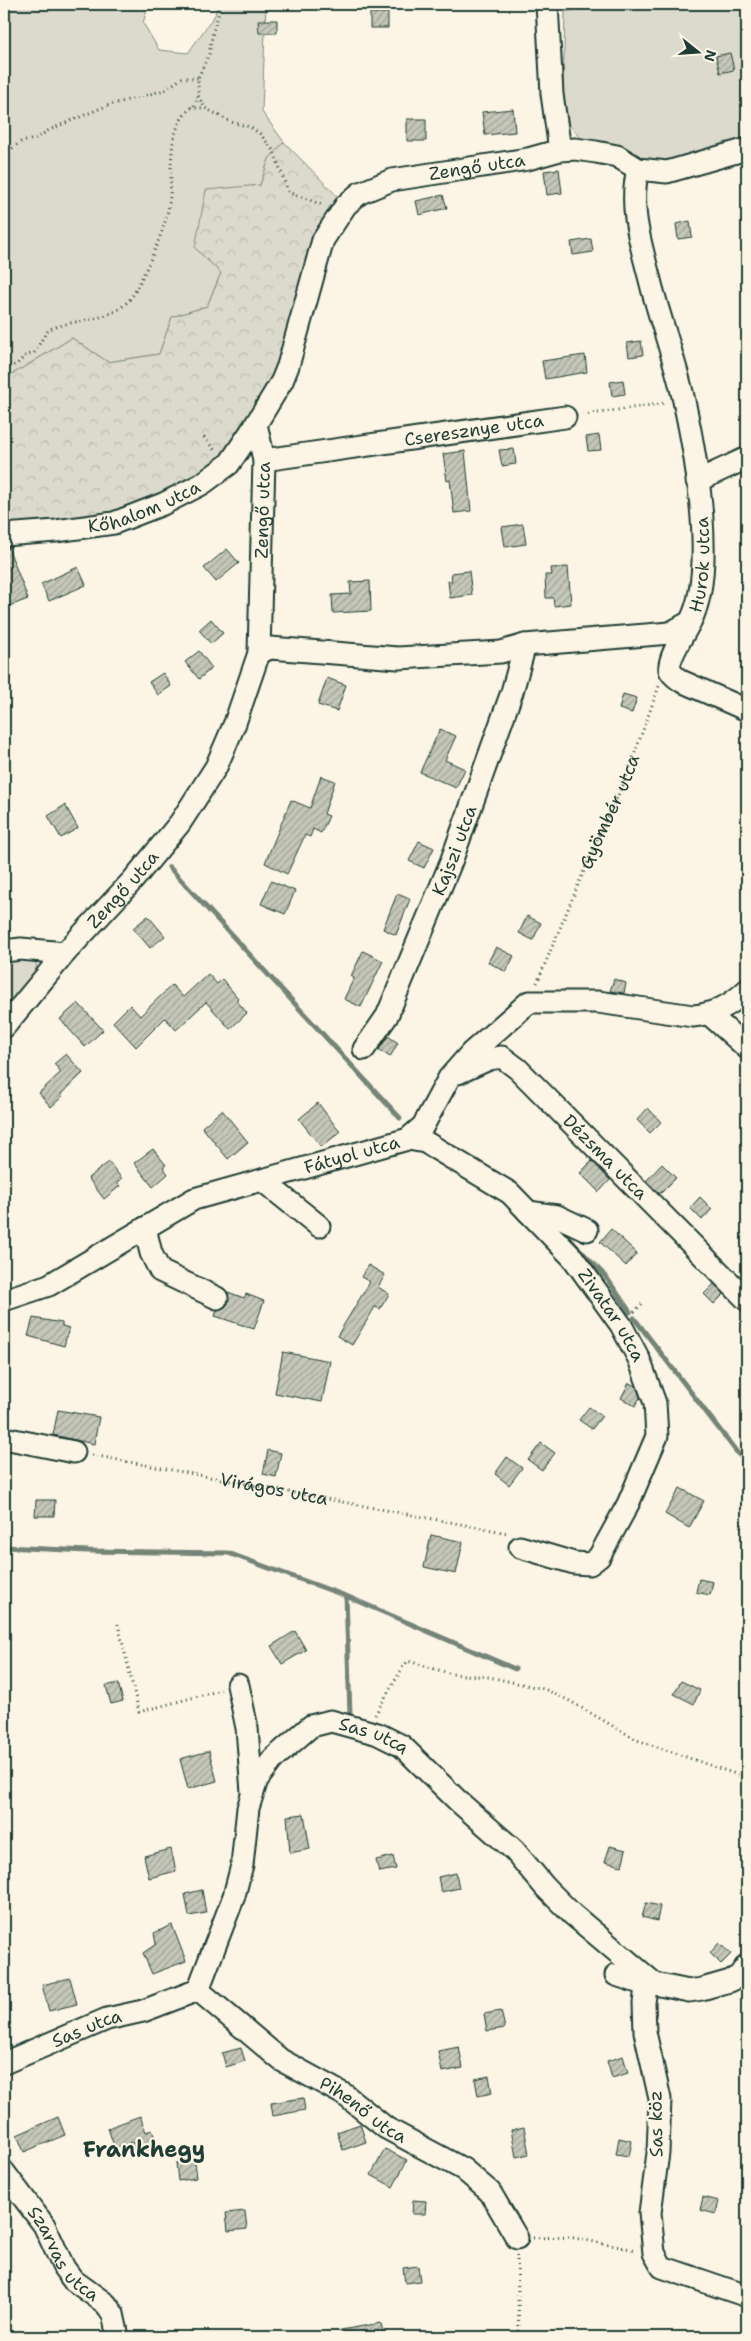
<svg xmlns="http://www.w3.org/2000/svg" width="751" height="2341" font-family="'Shantell Sans',sans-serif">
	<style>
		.green { fill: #dcdacc; stroke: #7e8c80 }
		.forest { fill: url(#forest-crowns); stroke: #7e8c80 }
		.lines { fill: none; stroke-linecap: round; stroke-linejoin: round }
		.stream { stroke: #758479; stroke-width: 5 }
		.building { fill: url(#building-hatch); stroke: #1f3d34 }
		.minor-casing { stroke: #1f3d34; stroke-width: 25 }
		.path { stroke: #1f3d34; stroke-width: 3; stroke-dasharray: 1 4; stroke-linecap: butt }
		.minor { stroke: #fcf5e5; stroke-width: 21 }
		.labels { text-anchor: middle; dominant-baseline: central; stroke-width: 4.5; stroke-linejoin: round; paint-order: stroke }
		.street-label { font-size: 18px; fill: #1f3d34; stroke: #fcf5e5 }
		.district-label { font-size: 22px; font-weight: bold; fill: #1f3d34; stroke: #fcf5e5 }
	</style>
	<defs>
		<pattern id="forest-crowns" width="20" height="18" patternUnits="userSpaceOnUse" patternTransform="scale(1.25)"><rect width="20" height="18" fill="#dcdacc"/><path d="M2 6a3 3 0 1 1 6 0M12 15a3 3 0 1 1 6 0" fill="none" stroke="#bcbcb0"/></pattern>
		<pattern id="building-hatch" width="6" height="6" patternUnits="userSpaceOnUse" patternTransform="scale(1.25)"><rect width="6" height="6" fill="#c5c7b9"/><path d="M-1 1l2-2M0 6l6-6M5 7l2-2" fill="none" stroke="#9fa397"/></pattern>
	</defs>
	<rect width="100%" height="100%" fill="#fcf5e5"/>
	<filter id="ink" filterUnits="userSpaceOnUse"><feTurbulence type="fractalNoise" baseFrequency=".02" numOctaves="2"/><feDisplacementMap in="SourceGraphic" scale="10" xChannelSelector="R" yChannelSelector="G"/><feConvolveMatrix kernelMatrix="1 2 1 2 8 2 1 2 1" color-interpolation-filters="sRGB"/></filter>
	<g filter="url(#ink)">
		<path class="green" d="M4 4H149L143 23 159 50 188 53 215 15 218 4H266L262 112 284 142 269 159 260 185 195 248 221 273 207 306 172 317 159 354 108 362 72 338 6 378 4 382Z
			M601 4H747V142L679 163 645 165 583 140 569 125 563 92 565 12Z
			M4 955 25 956 36 963 37 970 4 1010Z"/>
		<path class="forest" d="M284 142 346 205 309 294 245 438 163 504 4 535V382L6 378 72 338 108 362 159 354 172 317 207 306 221 273 195 248 206 190 260 185 269 159Z"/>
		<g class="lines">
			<path class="stream" d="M169 867 400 1118
				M558 1227 606 1277 630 1312
				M634 1318 739 1455 747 1460
				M4 1547 88 1551 228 1553 346 1596 515 1669
				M346 1596 350 1715"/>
		</g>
		<path class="building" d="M370 13H388V28H370Z
			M258 20H277V33H259Z
			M730 53 734 70 720 73 716 56Z
			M513 109 515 132 485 135 482 112Z
			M407 119H426V141H407Z
			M559 169 562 193 547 195 544 171Z
			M443 195 447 208 419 215 416 201Z
			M690 221 692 237 678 239 676 224Z
			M591 239 593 252 573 255 571 242Z
			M641 341 643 355 629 357 627 343Z
			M585 355 587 372 545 379 542 361Z
			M623 380 625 394 612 396 610 382Z
			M599 435 601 450 588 451 586 437Z
			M514 449 516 464 502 466 499 450Z
			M465 451 471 511 454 513 450 480 447 481 443 454Z
			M523 524 526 544 505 547 502 527Z
			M4 547H8L28 599 4 608Z
			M227 549 239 563 216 582 204 568Z
			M78 567 86 585 49 601 41 584Z
			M568 567 571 604 554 606 553 598H546L545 575H552L551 568Z
			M469 571 472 595 450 598 448 581H452L451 573Z
			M370 581 371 611 333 613 332 595 351 594 350 582Z
			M211 619 223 633 211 644 199 630Z
			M199 651 212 668 199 679 185 662Z
			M163 673 171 686 158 695 149 682Z
			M327 678 346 685 337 711 318 705Z
			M623 694 637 698 632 713 619 709Z
			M440 729 456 736 445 760 465 769 456 788 420 772Z
			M321 776 335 781 324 814 329 816 321 833 313 829 310 837 305 835 287 874 265 863 291 800 310 808Z
			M65 805 78 828 61 838 48 816Z
			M419 841 434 848 424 868 409 861Z
			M271 881 295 891 285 914 261 904Z
			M397 894 410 899 396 935 383 929Z
			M148 916 165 936 150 948 133 928Z
			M527 916 541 923 533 940 519 933Z
			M496 947 514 956 506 972 488 962Z
			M363 951 383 961 361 1007 344 999 354 978 351 976Z
			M208 974 217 984 222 979 238 998 236 1000 247 1013 230 1029 206 1002 176 1030 165 1018 136 1047 113 1022 130 1005 140 1016 172 985 183 997Z
			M614 979 626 983 624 993 610 991Z
			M78 1003 103 1030 85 1047 60 1019Z
			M388 1036 398 1043 390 1057 379 1050Z
			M66 1054 83 1073 61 1094 63 1096 51 1107 39 1093 61 1072 54 1064Z
			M318 1103 340 1132 321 1147 299 1119Z
			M648 1108 661 1122 650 1133 637 1120Z
			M222 1110 248 1142 228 1159 202 1127Z
			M153 1149 166 1165 163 1167 168 1174 153 1187 134 1163Z
			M592 1161 610 1180 599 1192 580 1173Z
			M109 1162 122 1179 117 1183 120 1186 104 1199 88 1178Z
			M662 1164 676 1178 660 1194 646 1181Z
			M700 1197 712 1209 702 1220 690 1208Z
			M611 1229 637 1253 626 1266 600 1242Z
			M368 1265 385 1275 378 1287 389 1294 380 1309 375 1307 352 1345 337 1336 370 1282 361 1277Z
			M714 1284 724 1294 714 1304 704 1294Z
			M228 1292 244 1298 246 1294 264 1301 254 1329 215 1316 217 1310 224 1308 228 1304Z
			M33 1318 62 1323V1326L69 1328 64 1346 28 1336Z
			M283 1352 330 1361 322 1402 275 1393Z
			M629 1383 636 1386 640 1397 635 1406 621 1398Z
			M589 1407 602 1416 592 1429 579 1420Z
			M58 1410 99 1417 94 1444 53 1435Z
			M541 1443 555 1453 542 1470 528 1460Z
			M268 1450 281 1453 276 1477 263 1474Z
			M507 1457 522 1468 509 1485 495 1474Z
			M680 1488 704 1501 689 1528 665 1514Z
			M36 1500H55L54 1516H35Z
			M431 1535 463 1542 456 1574 424 1567Z
			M699 1579 713 1582 710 1595 696 1592Z
			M295 1631 306 1650 282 1664 271 1646Z
			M681 1681 700 1690 694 1704 674 1694Z
			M118 1683 123 1701 111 1704 106 1686Z
			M209 1751 217 1781 188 1789 180 1759Z
			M304 1814 310 1849 290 1853 287 1816Z
			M610 1846 626 1850 622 1866 605 1862Z
			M171 1849 176 1871 149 1878 144 1856Z
			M393 1856 396 1869 379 1872 376 1860Z
			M456 1873 459 1888 441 1892 438 1877Z
			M202 1890 206 1913 189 1916 185 1894Z
			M646 1903 660 1906 657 1921 642 1917Z
			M172 1925 186 1961 152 1974 143 1953 156 1944 154 1933Z
			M719 1943 731 1954 721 1964 710 1953Z
			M70 1978 77 2004 49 2011 42 1985Z
			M501 2011 505 2028 487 2031 484 2014Z
			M459 2047 463 2068 442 2072 438 2051Z
			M241 2048 245 2061 226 2067 222 2053Z
			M623 2056 628 2073 612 2078 607 2061Z
			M489 2076 492 2093 478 2096 475 2079Z
			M303 2098 305 2110 273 2116 271 2103Z
			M140 2116 146 2132 152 2130 158 2147 136 2154 132 2142 115 2149 108 2128Z
			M58 2117 65 2135 24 2152 17 2135Z
			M360 2124 366 2142 343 2150 337 2132Z
			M524 2127 529 2154 516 2157 511 2130Z
			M619 2138 632 2141 629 2156 616 2154Z
			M385 2149 407 2160 393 2187 371 2175Z
			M194 2161 196 2178 178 2181 176 2163Z
			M703 2197 719 2201 716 2214 700 2210Z
			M413 2200 426 2201 425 2214H412Z
			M245 2211 247 2229 228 2231 226 2213Z
			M418 2266 420 2281 405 2283 403 2268Z
			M381 2323 384 2337H342L341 2330Z"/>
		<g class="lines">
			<defs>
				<g id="minor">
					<path d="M547 4 552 94 560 150"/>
					<path id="s3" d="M264 460 565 417"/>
					<path d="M697 481 747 458"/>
					<path id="s4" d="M4 535 56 531 114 523 163 504 202 484 229 464 256 424"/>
					<path d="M690 622C685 632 667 660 670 670 672 675 677 678 681 681L747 710"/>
					<path id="s5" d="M259 653 270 648 398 658 501 652 525 645 670 633 690 622C717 572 696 456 684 401 676 363 662 326 652 288 642 247 628 210 638 169"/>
					<path d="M4 951 21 949 65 953"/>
					<path d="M709 1014 747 1048"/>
					<path id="s6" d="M4 1027 65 953 133 880 180 823 216 767 235 723 259 653 264 460 256 424 282 381 288 366 323 240 346 205 360 193 392 180 528 159 560 150 575 149 596 152 617 156 638 169 667 172 747 149"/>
					<path id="s7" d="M364 1049 387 1016 451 862 512 692 525 645"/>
					<path id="s8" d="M458 1073 489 1059 502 1057 518 1069 747 1300"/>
					<path id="s9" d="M408 1139 425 1142 510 1193 573 1258 621 1325 639 1359 655 1403 657 1436 628 1504 599 1557 590 1564 574 1563 520 1547"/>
					<path d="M262 1180 319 1226"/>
					<path d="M528 1212 557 1216 587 1230"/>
					<path d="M145 1228 151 1253 160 1271 217 1298"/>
					<path id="s10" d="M4 1300 49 1285 194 1199 408 1139 423 1126 449 1078 471 1053 529 1002H598L693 1016C715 1014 731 1005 747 990"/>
					<path d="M4 1438 74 1452"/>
					<path d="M238 1685 247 1728 252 1792"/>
					<path d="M616 1975 646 1985"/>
					<path d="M647 1979 644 2003 645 2032 660 2099 658 2153 650 2213 654 2253 662 2267 747 2296"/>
					<path id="s11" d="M198 1990 281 2060 345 2095 386 2128 463 2169 490 2192 517 2238"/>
					<path id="s12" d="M4 2063 107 2019 143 2011 198 1990 234 1896 242 1865 248 1808 257 1780 273 1759 311 1726 331 1721 378 1734 402 1746 458 1801 514 1850 545 1887 572 1914 655 1984 689 1991 702 1989 730 1981 739 1976 747 1965"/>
					<path id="s13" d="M4 2172 44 2225 64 2268 73 2280 106 2304 113 2314 118 2337"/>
				</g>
			</defs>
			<use href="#minor" class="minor-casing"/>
			<g class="path">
				<path d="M198 96 205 108"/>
				<path d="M194 106 198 96V78L209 54 213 31 222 4"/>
				<path d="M4 154 21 142 35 139 49 130 106 106 165 90 182 78H198"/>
				<path d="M4 369 17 364 26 355 34 353C39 346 42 337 48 331 51 327 58 327 62 325 92 317 121 320 137 288 149 263 162 237 168 210 175 178 163 132 191 108H205L231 122 250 127 260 134 274 151 288 192 323 205"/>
				<path d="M583 415 666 403"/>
				<path d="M204 437 216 452"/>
				<path id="s1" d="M537 983 599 835 624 783 659 686"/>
				<path d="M634 1312 644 1302"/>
				<path id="s2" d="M92 1455 508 1533"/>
				<path d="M118 1624 139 1712 221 1690"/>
				<path d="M375 1715 403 1667 408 1661 452 1674 489 1677 544 1689 568 1700 637 1740 747 1778"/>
				<path d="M533 2238 569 2237 636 2250"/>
				<path d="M517 2255 519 2337"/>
			</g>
			<use href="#minor" class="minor"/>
		</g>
	</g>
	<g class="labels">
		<g class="street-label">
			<text stroke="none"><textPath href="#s6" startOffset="1066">Zengő utca</textPath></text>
			<text stroke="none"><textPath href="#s3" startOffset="212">Cseresznye utca</textPath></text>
			<text stroke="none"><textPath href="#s4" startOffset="144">Kőhalom utca</textPath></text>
			<text stroke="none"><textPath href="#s6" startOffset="601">Zengő utca</textPath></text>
			<text stroke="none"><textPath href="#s5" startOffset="496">Hurok utca</textPath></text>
			<text stroke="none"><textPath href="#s1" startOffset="186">Gyömbér utca</textPath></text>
			<text stroke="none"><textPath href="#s7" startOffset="219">Kajszi utca</textPath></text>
			<text stroke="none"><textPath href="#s6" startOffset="182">Zengő utca</textPath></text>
			<text stroke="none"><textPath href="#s10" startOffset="380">Fátyol utca</textPath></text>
			<text stroke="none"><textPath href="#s8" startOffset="191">Dézsma utca</textPath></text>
			<text stroke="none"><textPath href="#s9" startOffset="276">Zivatar utca</textPath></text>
			<text stroke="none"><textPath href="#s2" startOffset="185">Virágos utca</textPath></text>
			<text stroke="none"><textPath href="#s12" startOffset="570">Sas utca</textPath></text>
			<text stroke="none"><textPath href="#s12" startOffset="90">Sas utca</textPath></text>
			<text stroke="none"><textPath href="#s11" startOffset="205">Pihenő utca</textPath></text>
			<text transform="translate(656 2124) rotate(-91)">Sas köz</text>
			<text stroke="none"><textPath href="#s13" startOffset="102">Szarvas utca</textPath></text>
		</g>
		<g class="district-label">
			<text x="144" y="2149">Frankhegy</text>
		</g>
	</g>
	<rect width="751" height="2341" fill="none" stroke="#fcf5e5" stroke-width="20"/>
	<rect x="10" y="10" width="731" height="2321" fill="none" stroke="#1f3d34" stroke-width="2" filter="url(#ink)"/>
	<g transform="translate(698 52) rotate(107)" stroke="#fcf5e5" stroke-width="4" paint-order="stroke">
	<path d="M0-4L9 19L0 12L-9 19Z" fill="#1f3d34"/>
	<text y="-8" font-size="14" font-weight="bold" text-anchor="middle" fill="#1f3d34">N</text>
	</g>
</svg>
